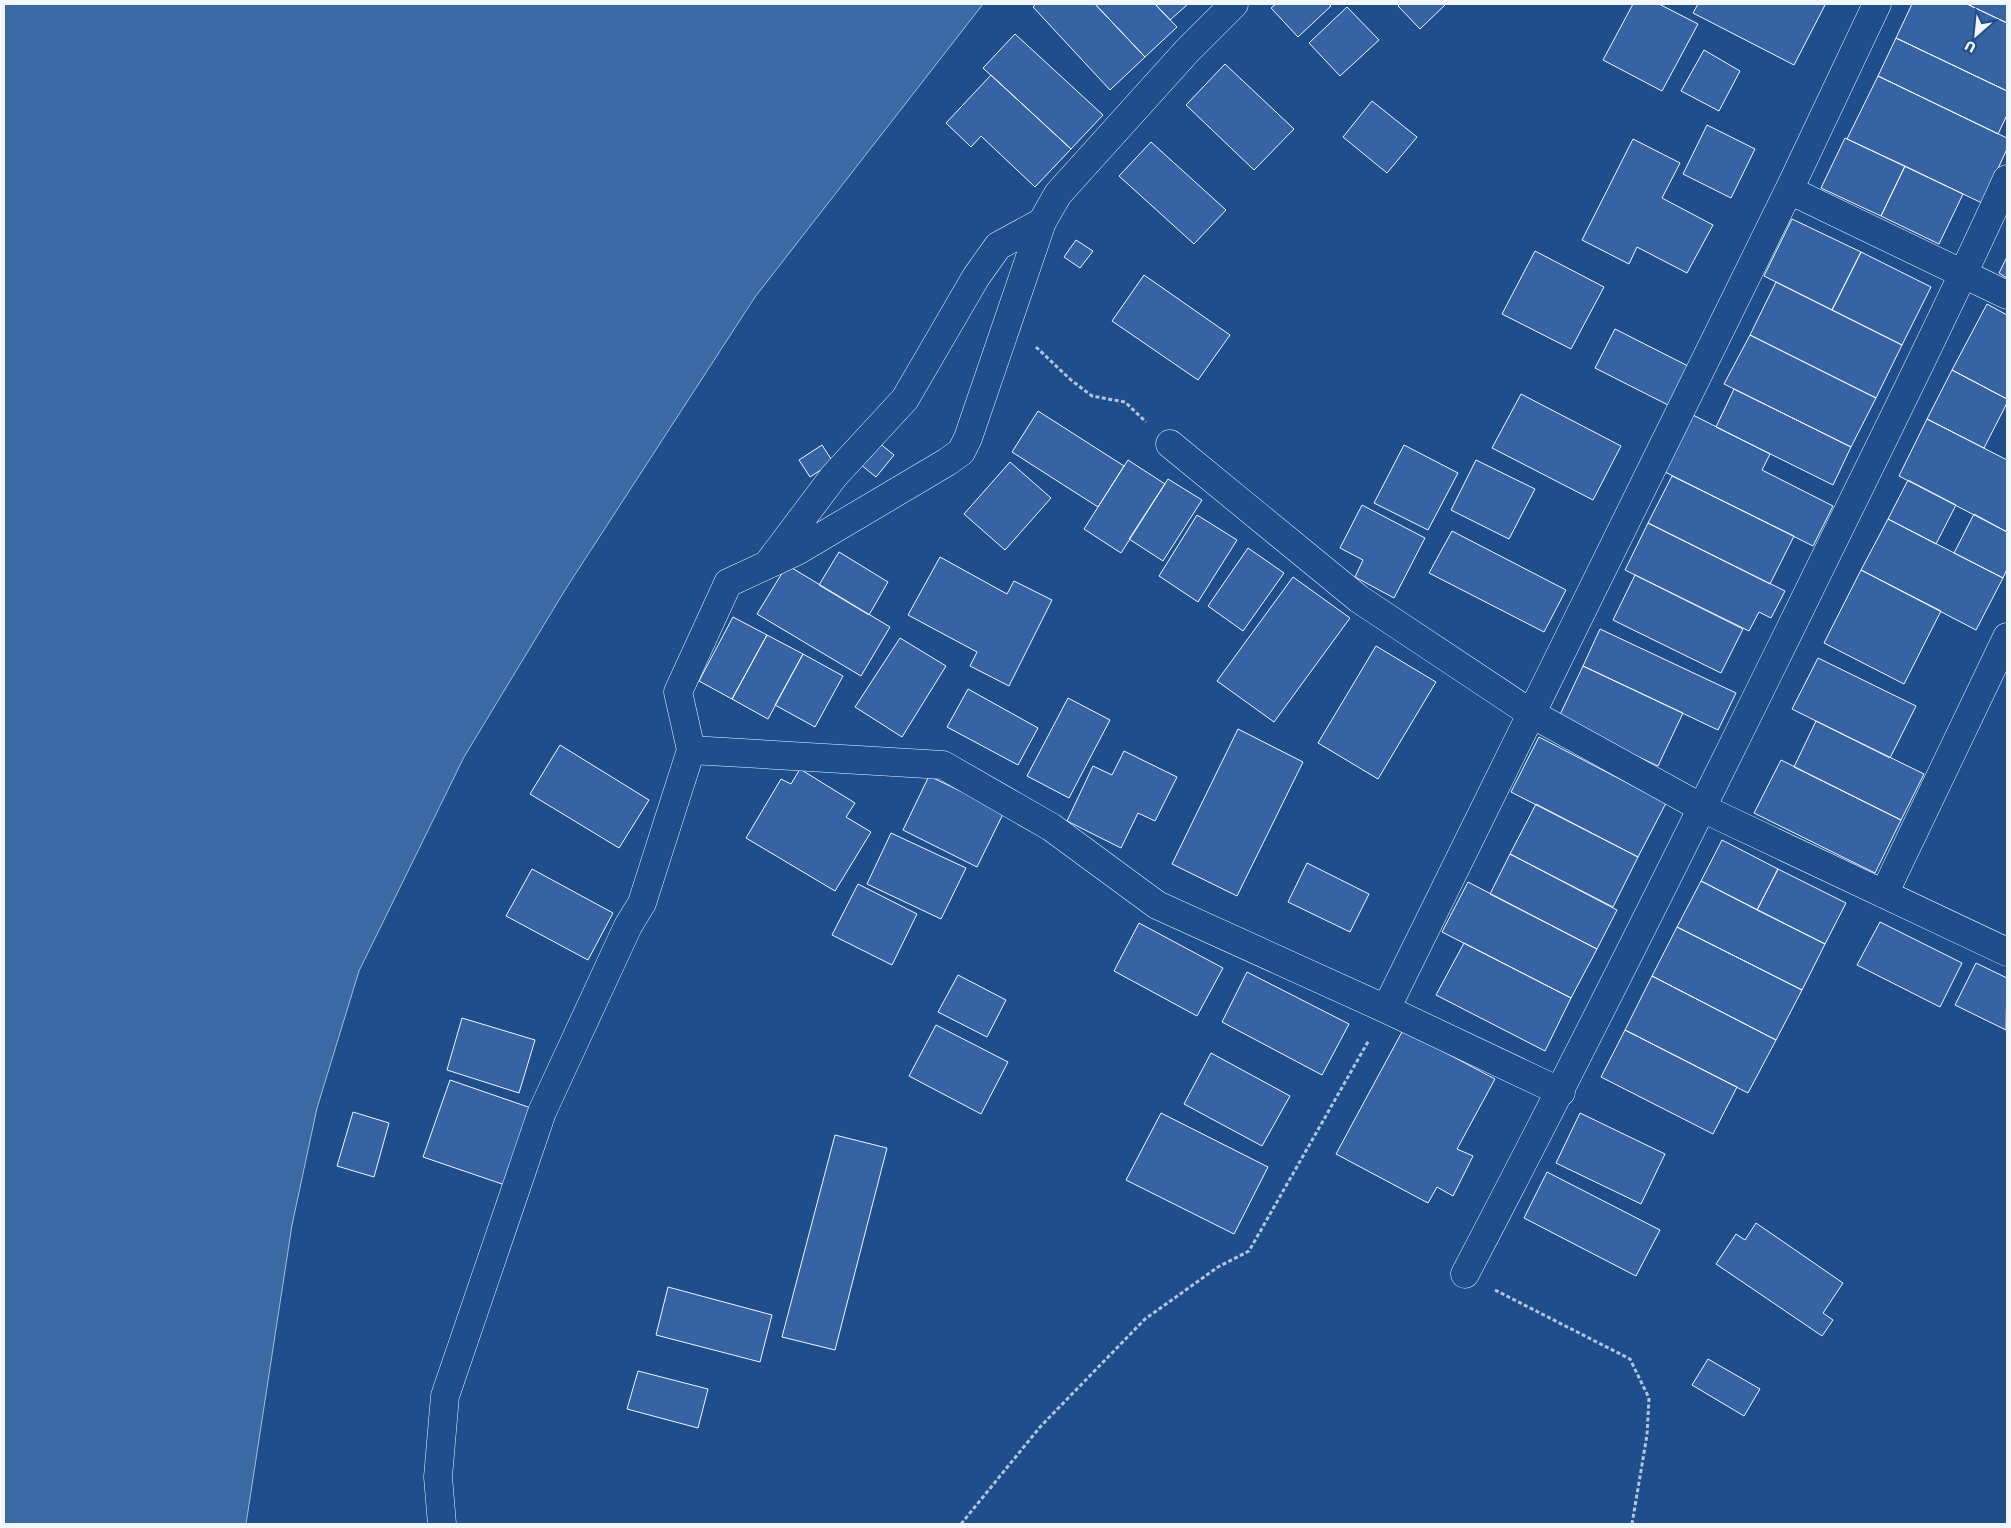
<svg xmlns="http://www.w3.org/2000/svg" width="2011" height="1528" font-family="Rubik,sans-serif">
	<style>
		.water { fill: #3b69a3; stroke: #a8bbd7 }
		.building { fill: #3563a3; stroke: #f2f6ff }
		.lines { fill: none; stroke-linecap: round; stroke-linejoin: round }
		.street-casing { stroke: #f2f6ff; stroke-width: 29 }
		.path { stroke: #b3c4dc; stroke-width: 3; stroke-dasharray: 4 2.5; stroke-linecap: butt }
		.street { stroke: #1f4e8c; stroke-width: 28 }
	</style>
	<rect width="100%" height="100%" fill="#1f4e8c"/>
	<path class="water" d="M4 4H983L755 297 565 590 464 757 359 971 317 1108 292 1225 246 1524H4Z"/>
	<path class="building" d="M1036 4H1095L1145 57 1110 90 1033 7Z
		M1095 4H1155L1177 27 1145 57Z
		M1155 4H1188L1170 20Z
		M1276 4H1328L1331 6 1298 37 1271 8Z
		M1400 4H1446L1420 29 1398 6Z
		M1633 4H1659L1698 24 1662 91 1603 60Z
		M1698 4H1823L1825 5 1794 65 1693 13Z
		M1912 4H1967L2007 23V91L1896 38Z
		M1967 4H2007V23Z
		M1347 7 1379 40 1340 76 1309 43Z
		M1015 34 1103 115 1071 149 983 68Z
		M1896 38 2007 91V115L1998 134 1878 76Z
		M1704 50 1740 71 1719 111 1681 91Z
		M1225 64 1294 129 1254 170 1186 105Z
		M991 75 1071 149 1035 187 981 136 971 147 946 123Z
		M1878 76 2007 138V149L1982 203 1847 139Z
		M1372 101 1417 137 1387 173 1343 137Z
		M1707 125 1755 149 1731 198 1683 174Z
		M1845 138 1905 166 1881 216 1821 188Z
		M1633 139 1680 163 1662 198 1713 225 1687 273 1637 247 1629 264 1582 240Z
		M1151 142 1226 210 1194 244 1119 176Z
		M1905 166 1963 194 1939 244 1881 216Z
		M1792 219 1861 252 1832 310 1764 276Z
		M1076 240 1093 251 1080 268 1064 257Z
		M1535 251 1604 287 1571 349 1502 314Z
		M1861 252 1931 287 1902 345 1832 310Z
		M2007 257V278L1999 273Z
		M1144 275 1230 335 1198 380 1112 321Z
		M1776 282 1902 345 1876 398 1750 335Z
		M1987 304 2007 315V399L1952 370Z
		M1615 329 1690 367 1670 406 1595 368Z
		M1750 335 1876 398 1851 447 1724 384Z
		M1952 370 2007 399V403L1984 448 1927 419Z
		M1734 389 1851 447 1833 485 1716 427Z
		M1521 394 1621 446 1593 500 1492 448Z
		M1038 411 1124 466 1098 507 1012 452Z
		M1691 414 1770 454 1762 470 1833 506 1813 546 1663 471Z
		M1927 419 2007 460V532L1899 476Z
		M878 442 894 455 876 477 860 464Z
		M822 445 833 462 810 477 799 460Z
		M1404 445 1458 473 1428 530 1374 503Z
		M1128 460 1165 484 1121 553 1084 529Z
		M1476 460 1535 489 1509 539 1451 510Z
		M1010 462 1051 498 1005 550 964 514Z
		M1672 476 1794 536 1770 584 1648 523Z
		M1168 479 1202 500 1163 561 1129 539Z
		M1908 480 1956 505 1936 544 1888 519Z
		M1362 505 1425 538 1394 598 1355 577 1363 560 1340 548Z
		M1974 514 2007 532V569L2003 578 1954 553Z
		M1197 515 1237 540 1198 602 1159 576Z
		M1888 519 2003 578 1976 630 1861 570Z
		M1648 523 1785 591 1771 618 1759 612 1749 631 1625 570Z
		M1452 531 1566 590 1544 632 1429 573Z
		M1248 548 1284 573 1243 631 1208 606Z
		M839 552 888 582 869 615 819 585Z
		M940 557 1007 594 1014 581 1052 600 1009 686 970 666 977 652 908 615Z
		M787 565 890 627 861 676 757 614Z
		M1861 570 1941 611 1904 684 1824 643Z
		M1635 575 1743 629 1721 673 1613 620Z
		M1293 577 1350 618 1274 722 1217 681Z
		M733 617 767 635 732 699 699 681Z
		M1600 629 1736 693 1718 730 1583 666Z
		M767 635 803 654 768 719 732 699Z
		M900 638 946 666 902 737 855 707Z
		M1376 646 1436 682 1378 779 1318 743Z
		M803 654 843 676 815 727 775 705Z
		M1818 658 1916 706 1890 758 1792 709Z
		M1583 666 1683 713 1658 766 1558 719Z
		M968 689 1038 728 1018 765 947 727Z
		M1068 698 1110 720 1069 798 1027 776Z
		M1816 721 1924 774 1901 820 1794 767Z
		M1238 729 1303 762 1237 896 1172 864Z
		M1539 737 1666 803 1638 857 1511 792Z
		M560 745 649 800 619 848 530 794Z
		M1124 751 1177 777 1155 821 1138 813 1121 848 1067 821 1093 766 1112 775Z
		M1781 760 1901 820 1875 873 1754 813Z
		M800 769 855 803 846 817 871 832 835 891 746 838 781 779 791 784Z
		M929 776 1004 812 977 867 903 830Z
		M1536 804 1638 857 1613 907 1510 854Z
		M891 833 966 868 941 919 867 884Z
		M1722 840 1778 869 1757 910 1701 881Z
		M1510 854 1617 910 1597 949 1490 894Z
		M1307 863 1369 894 1350 932 1288 902Z
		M532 869 613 913 588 960 506 916Z
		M1778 869 1846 903 1825 944 1757 910Z
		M1701 881 1825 944 1802 990 1677 927Z
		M1468 882 1597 949 1571 998 1442 932Z
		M858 884 917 914 892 965 832 935Z
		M1880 922 1962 963 1940 1007 1857 965Z
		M1139 923 1223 968 1197 1016 1114 971Z
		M1677 927 1802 990 1776 1040 1652 976Z
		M1464 943 1571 998 1545 1051 1436 995Z
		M1976 963 2007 978 2006 1030 1955 1005Z
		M1247 972 1349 1024 1322 1075 1222 1022Z
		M958 975 1006 1000 987 1037 938 1012Z
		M1652 976 1776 1040 1748 1093 1625 1030Z
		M462 1018 535 1040 519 1093 447 1070Z
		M936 1025 1008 1062 981 1114 909 1076Z
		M1403 1030 1495 1079 1457 1149 1473 1156 1453 1196 1437 1187 1428 1203 1336 1154Z
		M1625 1030 1737 1087 1713 1134 1601 1077Z
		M1211 1053 1290 1096 1262 1146 1184 1104Z
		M450 1080 531 1108 505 1185 423 1157Z
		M353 1112 389 1123 374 1177 337 1166Z
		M1161 1113 1268 1167 1234 1234 1126 1180Z
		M1580 1113 1665 1154 1641 1204 1556 1163Z
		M835 1135 887 1148 835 1350 782 1337Z
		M1547 1172 1660 1230 1636 1276 1524 1218Z
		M1756 1223 1843 1283 1823 1313 1833 1320 1822 1336 1716 1264 1736 1234 1745 1240Z
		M668 1287 772 1315 760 1362 656 1335Z
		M1708 1359 1760 1389 1744 1416 1692 1385Z
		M638 1371 708 1389 698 1428 627 1409Z"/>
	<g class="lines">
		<defs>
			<path id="street" d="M1789 190 2007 295
				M1170 444 1359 599 1532 714 1702 808 2007 952
				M770 561 834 476 905 399 976 277 998 246 1042 222
				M691 750 943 765 1051 827 1157 905 1386 1009 1561 1092
				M1884 894 2007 637
				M1386 1009 1789 190 1877 4
				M1465 1274C1581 1053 1692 829 1802 605 1871 463 1942 323 2007 179
				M442 1524 438 1477 445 1396 542 1112 628 926 642 903 691 750 678 692 728 583 797 551 947 462 961 452 968 438 1042 222 1058 194 1187 51 1234 4"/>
		</defs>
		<use href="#street" class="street-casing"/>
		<path class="path" d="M1036 347 1071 380 1092 396 1125 402 1146 422
			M1495 1290 1630 1359 1649 1398 1647 1435 1632 1524
			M961 1524 1040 1427 1145 1319 1218 1267 1249 1251 1369 1040"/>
		<use href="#street" class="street"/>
	</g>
	<rect width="2011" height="1528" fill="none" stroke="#f2f6ff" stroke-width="10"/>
	<g transform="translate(1976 35) rotate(207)" stroke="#1f4e8c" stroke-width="4" paint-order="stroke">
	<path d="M0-4L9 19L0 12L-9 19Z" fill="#f2f6ff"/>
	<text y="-8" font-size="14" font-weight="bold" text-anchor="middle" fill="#f2f6ff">U</text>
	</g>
</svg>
